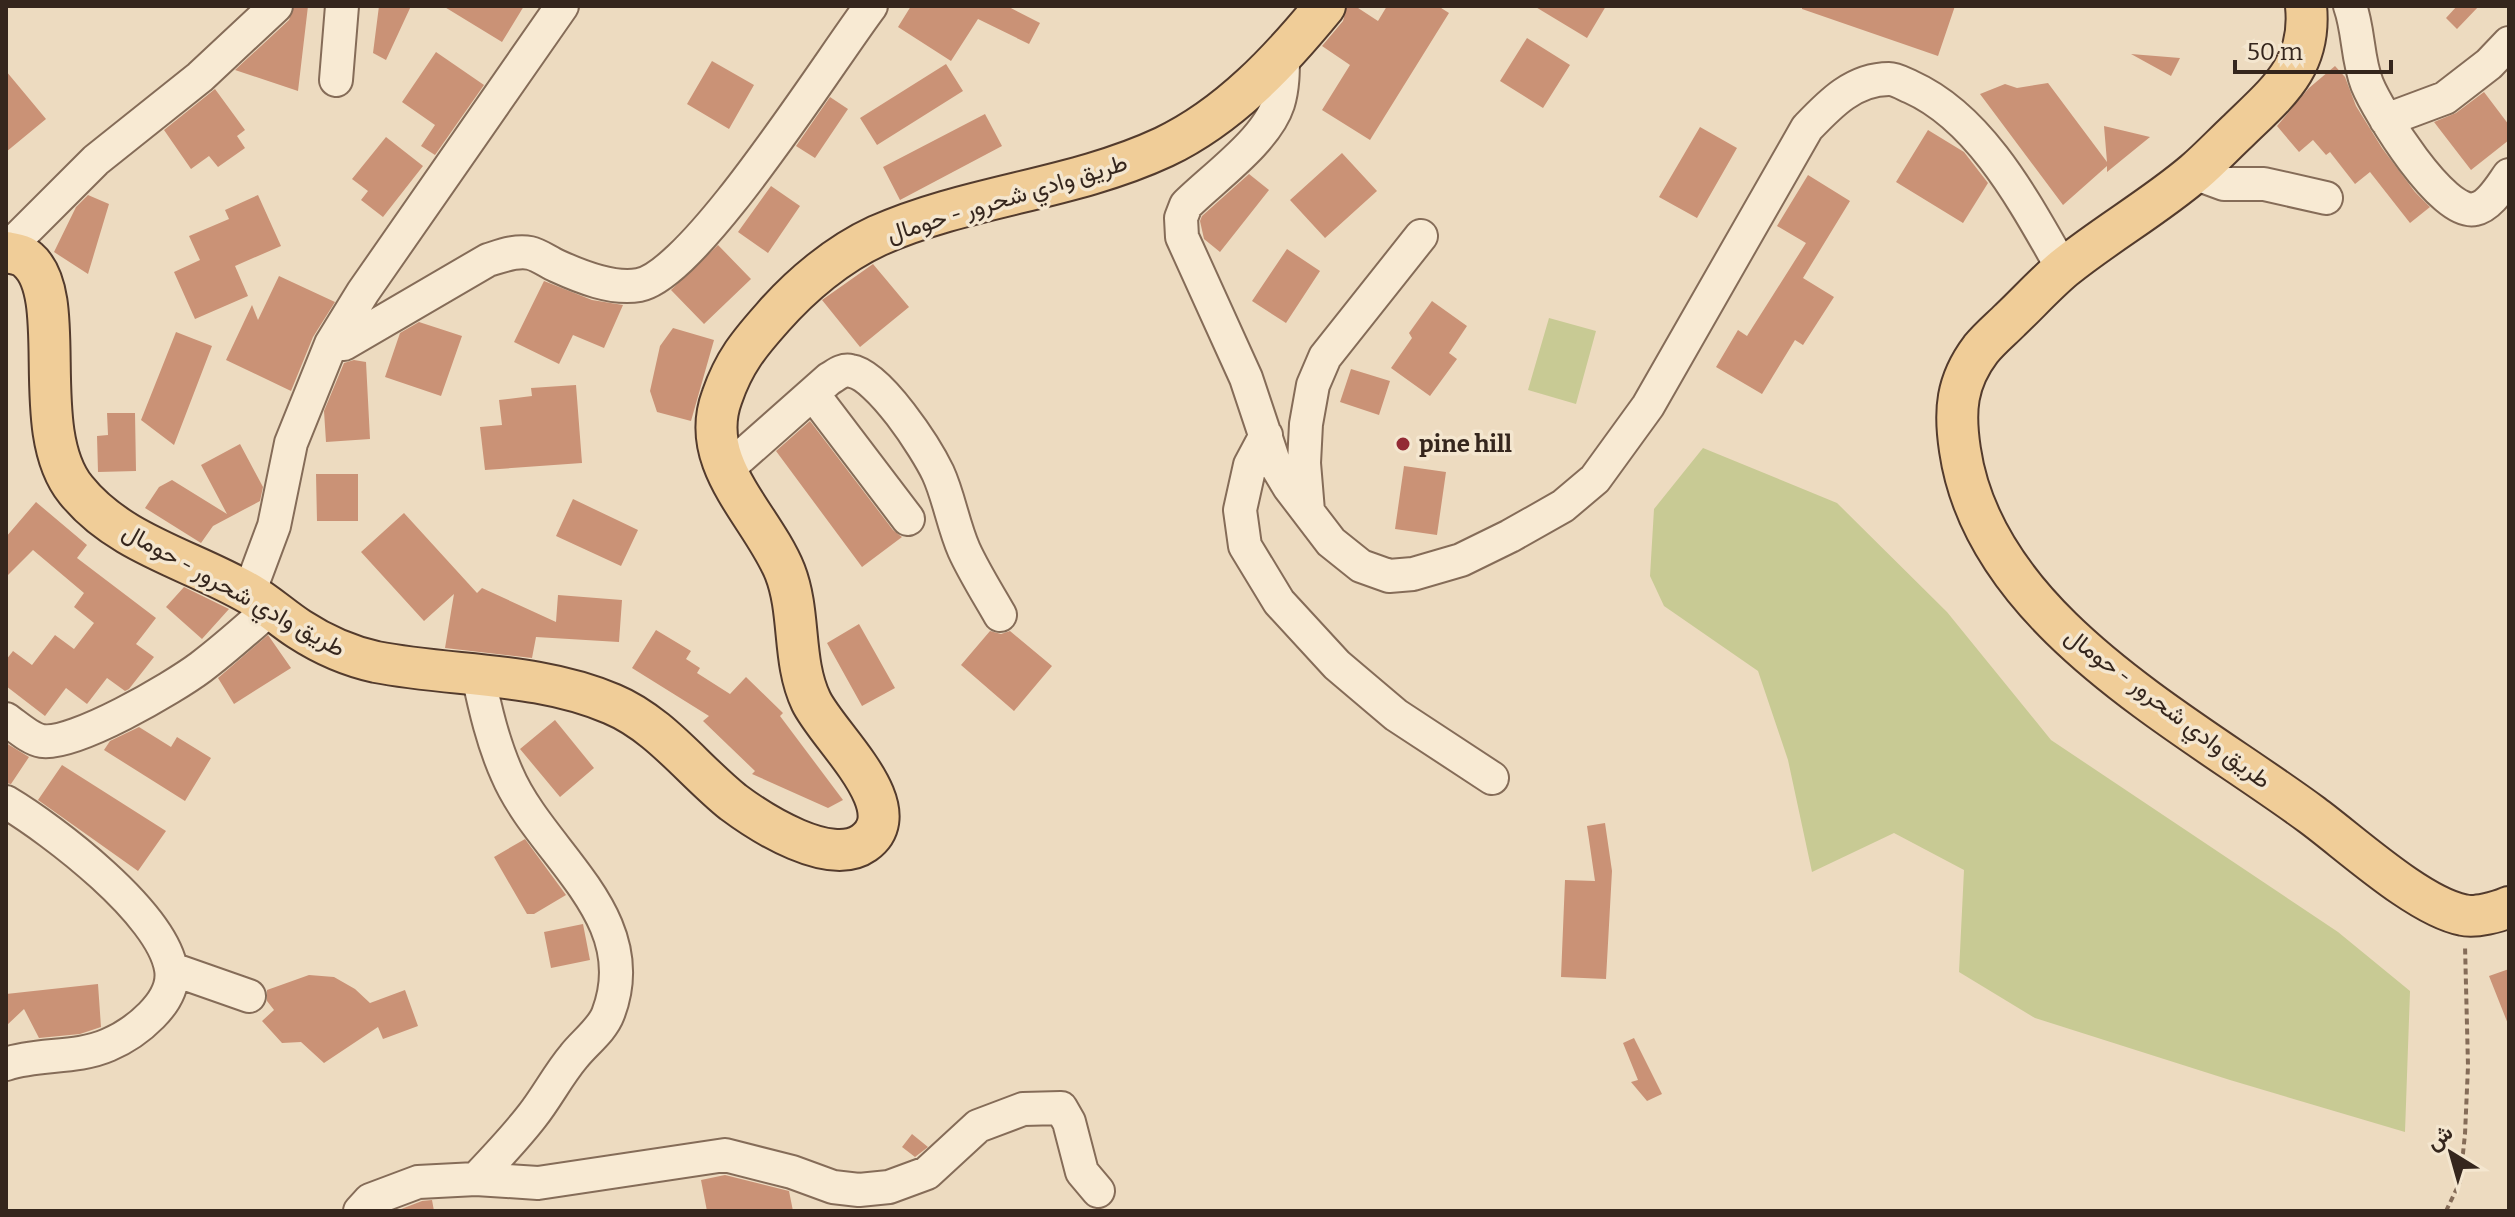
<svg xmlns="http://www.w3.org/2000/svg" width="2515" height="1217" font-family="Bitter,Vazirmatn,serif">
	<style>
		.green { fill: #c8ca94 }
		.building { fill: #ca9276 }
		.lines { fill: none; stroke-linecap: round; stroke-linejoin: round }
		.minor-casing { stroke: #856c58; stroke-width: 36 }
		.major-casing { stroke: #533b2d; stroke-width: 44 }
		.path { stroke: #856c58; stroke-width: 4; stroke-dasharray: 6 4; stroke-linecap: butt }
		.minor { stroke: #f8ead3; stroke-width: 32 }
		.major { stroke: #f0cd98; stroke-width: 40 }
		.poi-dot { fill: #932a34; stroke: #f4e6cf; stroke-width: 3 }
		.labels { text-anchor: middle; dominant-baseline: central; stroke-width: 7; stroke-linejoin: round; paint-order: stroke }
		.street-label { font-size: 24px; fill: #35261d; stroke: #f4e6cf }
		.poi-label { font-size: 24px; font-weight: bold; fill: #35261d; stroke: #f4e6cf; text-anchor: start }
	</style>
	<rect width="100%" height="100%" fill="#eddbc0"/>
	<path class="green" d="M1549 318 1596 331 1576 404 1528 390Z
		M1703 448 1837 503 1947 612 2051 740 2338 932 2410 991 2405 1132 2230 1080 2035 1018 1959 972 1964 870 1894 833 1812 872 1788 760 1758 671 1664 606 1650 576 1654 509Z"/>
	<path class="building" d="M294 6H308L298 91 235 70 289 20Z
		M379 6H411L386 60 373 53Z
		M443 6H524L502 42Z
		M911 6H1007L1040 23 1029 44 978 19 951 61 898 27Z
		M1347 6H1355L1378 21 1387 6H1438L1449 13 1370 140 1322 110 1350 65 1322 46 1343 21Z
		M1534 6H1606L1587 38Z
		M1802 6H1955L1938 56 1802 9Z
		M2457 6H2479L2457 29 2446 18Z
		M1527 38 1570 65 1543 108 1500 81Z
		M436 52 484 85 435 155 421 146 435 125 402 102Z
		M2131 54 2180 58 2171 76Z
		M712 61 754 85 729 129 687 104Z
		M946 64 963 91 877 145 860 118Z
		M2335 66 2345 77 2356 106 2382 148 2415 192 2430 207 2410 223 2370 172 2355 184 2330 152 2326 155 2313 140 2299 152 2277 126 2309 88Z
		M6 71 46 119 6 152Z
		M2048 83 2107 162 2104 126 2150 137 2107 172V166L2063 205 1980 94 2005 84 2017 88Z
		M215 89 245 130 237 136 245 148 218 167 209 156 191 169 164 130Z
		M2484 92 2509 125V140L2471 170 2434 122 2456 113Z
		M830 97 848 109 815 158 796 146Z
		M985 114 1002 146 900 200 883 167Z
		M1700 127 1737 148 1697 218 1659 197Z
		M1928 130 1964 152 1988 183 1963 223 1896 182Z
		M386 137 423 166 383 217 361 200 368 191 352 179Z
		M1342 153 1377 191 1325 238 1290 200Z
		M1249 174 1269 190 1220 252 1204 239 1200 221 1202 216Z
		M1808 175 1850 201 1803 278 1834 297 1803 345 1795 340 1762 394 1716 367 1738 330 1747 336 1806 243 1777 226Z
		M771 186 800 206 768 253 738 232Z
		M88 195 109 204 88 274 54 252 76 207Z
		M258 195 281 246 235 266 248 296 195 319 174 272 200 260 189 236 229 219 225 210Z
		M718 245 751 279 704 324 671 290Z
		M1287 249 1320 271 1286 323 1252 301Z
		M873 264 909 307 860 347 822 300Z
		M279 276 335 302 313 337 291 391 226 360 252 305 258 320Z
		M544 281 592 300 623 305 604 348 573 335 559 364 514 342Z
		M1432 301 1467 326 1449 353 1457 359 1430 396 1391 368 1412 338 1409 333Z
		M419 322 462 336 441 396 385 377 400 333Z
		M673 328 714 340 691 421 657 412 650 391 660 346Z
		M176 332 212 346 174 445 141 420Z
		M354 360 366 362 370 439 326 442 324 411 344 363Z
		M1351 369 1390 381 1379 415 1340 402Z
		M576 385 582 463 485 470 480 427 502 425 499 400 532 396 531 388Z
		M107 413H135L136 471 98 472 97 436 108 435Z
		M810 421 893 530 902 537 862 567 776 451Z
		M240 444 263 487 260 501 213 526 201 543 145 508 159 487 172 480 227 514 201 465Z
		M1404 466 1446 472 1437 535 1395 529Z
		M316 474H358V521H317Z
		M573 499 638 530 621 566 556 536Z
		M36 502 87 545 77 558 156 618 136 644 154 657 129 689 125 691 107 678 87 704 66 688 45 716 6 686V660L13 651 32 665 55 635 74 649 94 623 74 607 84 593 33 550 6 577V537Z
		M404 513 477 593 482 588 556 622 558 595 622 600 619 642 536 637 532 658 445 648 454 594 424 621 361 552Z
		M184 587 229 609 202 639 166 607Z
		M859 624 895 688 862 706 827 643Z
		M656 630 691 651 686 659 700 668 697 673 730 694 746 677 783 713 780 716 843 800 828 808 752 774 755 771 703 721 709 716 632 668Z
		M990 631 1001 634 1010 631 1052 666 1014 711 961 665Z
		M268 635 291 668 234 704 218 678Z
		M555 720 594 768 560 797 520 749Z
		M139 727 171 747 177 737 211 758 185 801 104 750 110 741Z
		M6 743 29 757 11 784 6 783Z
		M62 765 166 831 138 871 38 800Z
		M1605 823 1612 871 1606 979 1561 977 1565 880 1595 881 1587 826Z
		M525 839 566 895 534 914H527L494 857Z
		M583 924 590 960 551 968 544 932Z
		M2509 969V1024H2508L2489 976Z
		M309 975 334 977 355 989 370 1003 405 990 418 1026 383 1039 378 1027 324 1063 301 1042 282 1043 262 1021 274 1010 267 1001V990Z
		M98 984 101 1027 80 1034 39 1038 24 1009 6 1026V994Z
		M1634 1038 1662 1094 1647 1101 1631 1082 1638 1080 1623 1043Z
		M912 1134 928 1147 915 1157 902 1147Z
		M725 1175 789 1191 793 1211H707L701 1180Z
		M432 1200 434 1211H396L422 1201Z"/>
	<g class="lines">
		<defs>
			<path id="minor" d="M2350 6C2359 31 2357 59 2367 84 2378 111 2443 217 2475 209 2490 206 2501 186 2509 175
				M1283 54C1283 71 1283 88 1278 104 1266 141 1213 178 1186 205L1181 218 1182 237 1246 378 1274 462 1289 487 1331 542 1361 566 1389 576 1413 574 1461 560 1510 536 1563 506 1595 479 1648 406 1807 128C1829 105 1853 79 1889 79 1896 79 1904 84 1911 87 1982 119 2026 205 2063 269
				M336 80 342 6
				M2386 120 2445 98 2489 64 2509 43
				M2194 173 2224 184H2264L2326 198
				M6 250 96 160 200 77 276 6
				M331 344H344L488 260C501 256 516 250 530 253 539 255 548 262 557 266 581 277 613 290 639 285 696 274 830 60 871 6
				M813 394 908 519
				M1266 435 1250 465 1240 510 1245 546 1279 602 1337 665 1396 715 1492 778
				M725 471 829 379C836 375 842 369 851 371 879 375 926 448 938 473 949 497 953 525 964 550 974 572 988 594 1000 615
				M1308 511 1304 463 1306 424 1313 385 1325 357 1421 236
				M249 593 274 526 291 443 331 344 363 292 562 6
				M6 719C16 726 30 739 42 741 74 746 173 688 201 667 225 649 248 628 271 608
				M6 802C53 830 162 913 171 969 177 1002 134 1034 108 1045 76 1059 38 1053 6 1064
				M172 969 249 996
				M476 1179C495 1159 515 1138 532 1116 547 1097 558 1075 574 1056 584 1043 602 1030 608 1014 646 916 541 854 507 774 493 743 485 708 478 675
				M360 1211 370 1200 418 1182 476 1179 538 1183 725 1155 792 1172 833 1187 859 1190 889 1187 927 1173 978 1126 1023 1109 1061 1108 1069 1122 1082 1172 1098 1191"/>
			<path id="major" d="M2306 6C2312 66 2278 92 2239 130 2224 144 2210 159 2195 172 2154 207 2106 234 2064 268 2045 284 2028 303 2010 320 2001 329 1990 338 1981 349 1956 382 1954 411 1960 450 1985 621 2186 722 2312 815 2350 843 2418 906 2463 915 2475 918 2498 912 2509 907
				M6 252C14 254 22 254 28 260 71 297 27 430 76 490 119 544 192 560 250 594 267 604 282 618 299 629 322 644 349 656 376 662 454 677 538 672 612 704 660 724 693 770 733 802 761 823 830 867 864 843 912 809 828 737 811 701 792 661 801 613 785 572 762 515 697 464 722 397 734 362 749 344 773 317 801 285 838 254 877 236 969 195 1072 190 1164 147 1229 116 1280 61 1325 6"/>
		</defs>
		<use href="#minor" class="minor-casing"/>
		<use href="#major" class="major-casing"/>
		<path class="path" d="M2446 1211 2460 1182 2465 1134 2468 1066 2465 945"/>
		<use href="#minor" class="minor"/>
		<use href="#major" class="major"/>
	</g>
	<circle class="poi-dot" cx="1403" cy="444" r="8"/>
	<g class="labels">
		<g class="street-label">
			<text transform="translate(1007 198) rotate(-17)">طريق وادي شحرور - حومال</text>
			<text transform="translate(234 590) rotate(29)">طريق وادي شحرور - حومال</text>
			<text transform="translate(2168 708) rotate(37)">طريق وادي شحرور - حومال</text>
		</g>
		<g class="poi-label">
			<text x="1419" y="444">pine hill</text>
		</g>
	</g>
	<rect width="2515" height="1217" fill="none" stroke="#35261d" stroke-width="16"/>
	<g transform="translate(2451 1153) rotate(323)" stroke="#f4e6cf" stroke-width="6" paint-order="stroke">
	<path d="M0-6L14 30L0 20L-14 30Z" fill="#35261d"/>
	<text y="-12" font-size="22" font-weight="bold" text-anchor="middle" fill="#35261d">ش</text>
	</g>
	<path d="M2235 60v12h156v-12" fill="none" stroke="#35261d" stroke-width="4"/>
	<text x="2247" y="60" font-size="24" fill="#35261d" stroke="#f4e6cf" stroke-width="6" paint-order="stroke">50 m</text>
</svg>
